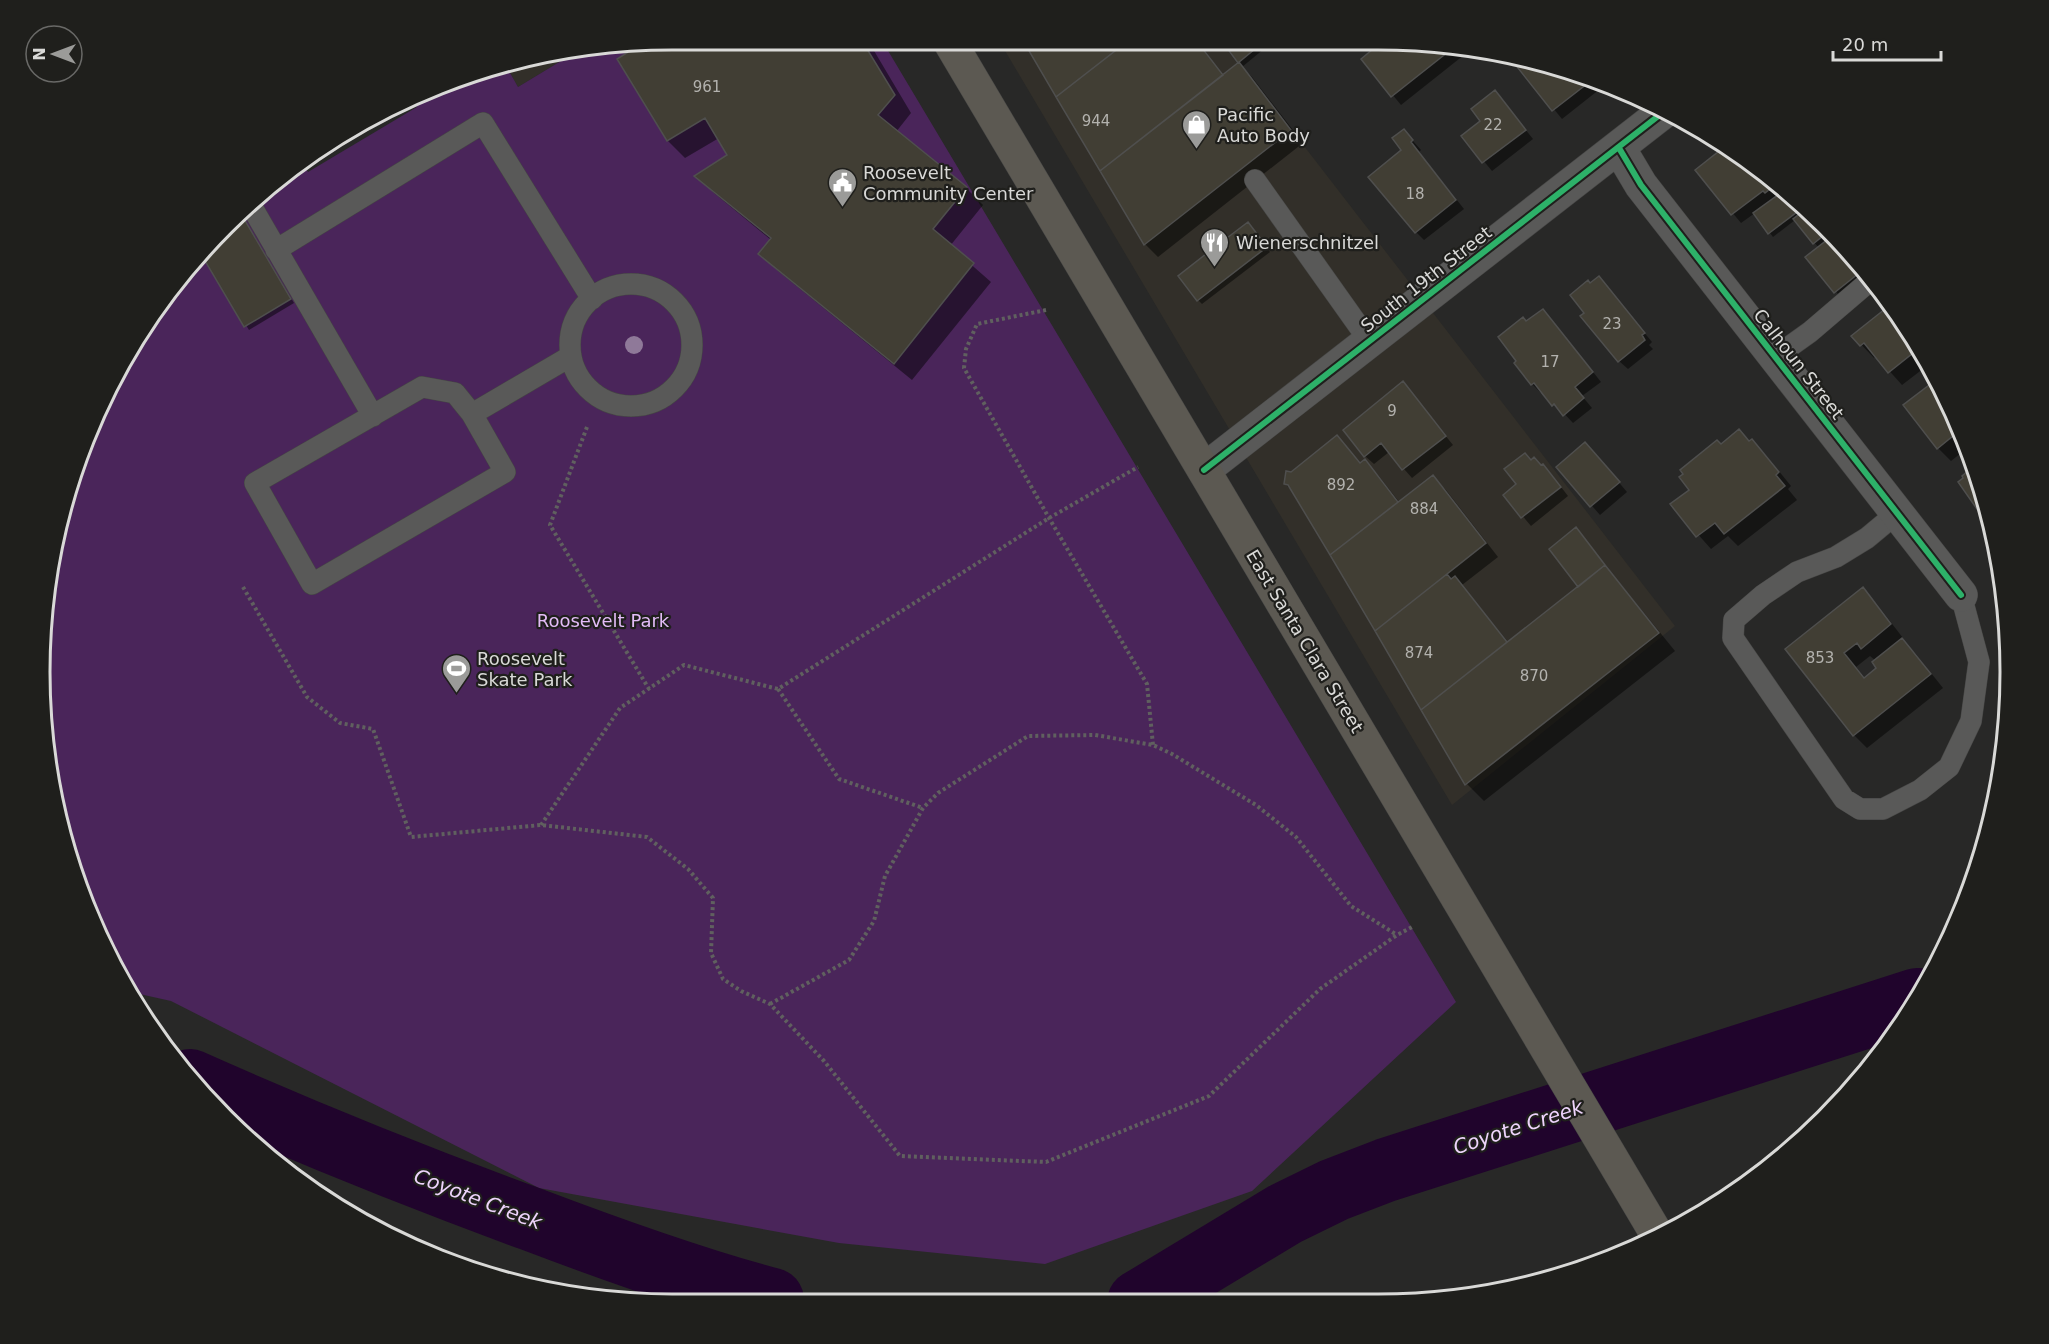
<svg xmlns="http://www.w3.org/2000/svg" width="2049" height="1344" font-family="'DejaVu Sans',sans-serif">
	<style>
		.built { fill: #322f29 }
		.green { fill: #4a255a }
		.shadow { fill: #0007; fill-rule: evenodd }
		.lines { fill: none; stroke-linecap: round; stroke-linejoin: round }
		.river { stroke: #20042c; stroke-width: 64 }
		.building { fill: #413e34; stroke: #4f4f4e; stroke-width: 1.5 }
		.lane-casing { stroke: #454544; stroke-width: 22 }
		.street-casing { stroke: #454544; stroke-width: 34 }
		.primary-casing { stroke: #454544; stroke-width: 34 }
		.path { stroke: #60605f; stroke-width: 4; stroke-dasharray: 3 3; stroke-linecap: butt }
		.lane { stroke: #595958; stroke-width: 21 }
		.street { stroke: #595958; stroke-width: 33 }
		.primary { stroke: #5c5952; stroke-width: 33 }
		.cycleway-casing { stroke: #1f1f1c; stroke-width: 10 }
		.cycleway { stroke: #2db169; stroke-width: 6 }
		.tree { fill: #8f7999 }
		.labels { text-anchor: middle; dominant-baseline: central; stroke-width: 4.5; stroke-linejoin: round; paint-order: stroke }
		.number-label { font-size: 15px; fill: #b3b2ae }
		.poi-label { font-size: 18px; fill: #d9d9d7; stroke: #1f1f1c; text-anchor: start }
		.street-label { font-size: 18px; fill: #d9d9d7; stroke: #1f1f1c }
		.park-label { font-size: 18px; fill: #e3bcf7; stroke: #1f1f1c }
		.water-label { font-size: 20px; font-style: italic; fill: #eed4fc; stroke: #1f1f1c }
		.rim { fill: none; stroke: #d9d9d7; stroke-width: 3 }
	</style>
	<rect width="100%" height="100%" fill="#282827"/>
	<path class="built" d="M1001 44H1223L1237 63 1239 62 1675 626 1452 805Z
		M587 45 518 87 505 64Z"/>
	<path class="green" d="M589 44H884L1456 1002 1252 1191 1045 1264 839 1243 539 1188 171 1001 126 991 124 989 60 835 40 714V630L60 509 87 430 170 286 254 196 301 161 308 172 417 107 413 100 469 72 505 64 518 87Z"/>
	<path class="shadow" d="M644 44H870L911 113 896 132 966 188 983 205 950 246 991 282 912 380 778 271 760 254 771 240 714 193 697 176 729 156 719 138 685 158 668 141 619 59Z
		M1027 44H1200L1224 76 1240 63 1226 44H1270L1242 67 1252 77 1303 143 1158 257 1145 244Z
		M1382 44H1460L1465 46 1469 51 1401 105 1363 59Z
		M1509 54 1541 61 1605 85 1562 119Z
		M1495 92 1533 139 1492 171 1463 136 1482 122Z
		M1404 131 1421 150 1419 152 1464 209 1424 240 1416 232 1404 150Z
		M1724 149 1773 182 1799 216 1807 210 1793 195 1795 196 1872 279 1844 301 1807 258 1819 248 1795 220 1773 237 1755 213 1741 223 1697 170Z
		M240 212 294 303 249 330 202 252Z
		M1251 228 1270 252 1202 304 1198 300 1211 260Z
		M1599 278 1652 342 1649 345 1653 349 1628 369 1619 361 1586 313 1590 285Z
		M1891 306 1928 365 1902 385 1876 356 1874 358 1853 336Z
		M1551 319 1601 382 1582 396 1592 408 1573 423 1543 391 1541 393 1532 384 1527 323Z
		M1403 383 1453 445 1412 478 1389 452 1374 464 1365 456Z
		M1945 392 1966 449 1951 461 1938 448Z
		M1739 431 1765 454 1791 486 1788 489 1797 500 1738 546 1728 536 1711 549 1672 505 1691 490 1721 446Z
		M1337 437 1362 464 1365 462 1378 475 1400 503 1432 477 1446 490 1498 557 1462 585 1509 643 1580 587 1576 529 1675 651 1484 801 1467 784 1294 492 1285 484 1291 473Z
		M1594 453 1627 492 1600 515 1558 467Z
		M1531 461 1551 474 1568 496 1531 526 1505 495 1518 484Z
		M1863 589 1876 603 1903 638 1901 640 1915 653 1943 688 1867 748 1854 735 1788 649ZM1870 656 1876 661 1878 668 1865 678 1856 667Z"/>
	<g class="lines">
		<path class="river" d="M190 1081C302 1131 416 1177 531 1219 610 1249 690 1278 772 1300
			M1139 1302 1285 1214 1334 1190 1386 1170 1917 1000"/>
	</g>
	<path class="building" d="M641 44H864L895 95 878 115 967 187 933 229 974 263 894 364 758 254 771 238 694 176 727 155 705 118 667 141 617 59Z
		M1025 44H1124L1056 97Z
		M1124 44H1199L1223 75 1100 171 1056 97Z
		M1224 44H1261L1238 63Z
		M1379 44H1458L1391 97 1361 59Z
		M1522 57 1541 61 1592 80 1552 111 1514 63Z
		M1239 62 1291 130 1144 245 1100 171Z
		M1495 90 1526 130 1482 163 1461 136 1480 121 1471 109Z
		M1404 129 1413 140 1411 142 1456 200 1415 233 1368 177 1401 150 1392 138Z
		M1723 148 1772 181 1775 185 1765 193 1763 191 1731 215 1695 170Z
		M1782 192 1797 212 1768 234 1753 213Z
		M1806 209 1828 232 1813 244 1793 219Z
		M240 212 291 299 244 327 201 254Z
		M1248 222 1267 247 1197 301 1178 276 1206 254 1210 258 1223 248 1219 244Z
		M1832 236 1863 270 1834 293 1805 257Z
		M1599 276 1645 333 1642 335 1645 340 1618 362 1580 316 1584 313 1570 295 1588 280 1590 283Z
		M1890 305 1918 349 1888 373 1864 343 1860 346 1851 336Z
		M1543 309 1593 372 1575 387 1584 398 1563 416 1554 404 1552 406 1534 383 1531 385 1514 363 1516 361 1498 337 1523 317 1526 321Z
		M1937 379 1945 392 1959 431 1937 449 1903 405Z
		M1403 381 1446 436 1402 470 1381 443 1364 457 1343 430Z
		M1739 429 1749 441 1752 439 1779 472 1776 475 1785 486 1724 534 1715 523 1696 537 1670 504 1689 490 1679 477 1683 474 1680 470 1717 440 1721 444Z
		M1337 435 1360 463 1365 459 1398 502 1330 555 1288 485 1284 484 1286 471 1291 472Z
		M1585 442 1620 482 1590 507 1556 467Z
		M1525 453 1531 460 1534 457 1541 465 1543 464 1561 487 1521 518 1503 495 1516 484 1504 469Z
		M1973 467 1989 509 1991 529 1958 482 1963 478 1962 476Z
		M1433 475 1486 543 1375 631 1330 555Z
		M1576 527 1605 565 1578 587 1549 549Z
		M1605 565 1659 633 1465 785 1421 710Z
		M1447 574 1451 579 1455 576 1507 642 1421 710 1375 631Z
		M1863 587 1891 624 1861 649 1857 643 1844 653 1864 678 1876 668 1872 662 1902 638 1931 674 1853 736 1785 649Z
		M1759 1167 1762 1171 1771 1167 1762 1174 1741 1188 1736 1180Z"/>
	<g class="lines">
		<defs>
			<path id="lane" d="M1255 180 1370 342
				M249 202 373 416
				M276 250 483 123 592 299
				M570 345a61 61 0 1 1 122 0a61 61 0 1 1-122 0Z
				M1775 357 1810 332 1872 279
				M422 387 455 393 472 414 505 472 312 584 255 483Z
				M472 414 571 356
				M1897 513 1867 538 1836 557 1797 572 1763 595 1734 620 1733 638 1844 799 1860 809H1883L1920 790 1949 767 1971 721 1979 662 1961 595"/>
			<path id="street" d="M1619 148 1641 185 1961 595
				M1204 470 1666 110"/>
			<path id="primary" d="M951 44 1659 1238"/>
		</defs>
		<use href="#lane" class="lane-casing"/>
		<use href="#street" class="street-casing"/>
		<use href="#primary" class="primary-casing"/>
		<path class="path" d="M1046 310 977 324 966 349 964 368 1049 518 1147 684 1153 745
			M587 427 550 525 649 689
			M243 587 307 697 340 723 373 729 411 837 541 825 647 837 688 869 713 898 711 953 723 979 741 991 770 1004 824 1061 900 1156 1046 1162 1209 1096 1320 989 1397 935 1412 927
			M778 689 839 779 923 808
			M541 825 620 708 684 665 778 689 1049 518 1138 467
			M770 1004 849 960 874 921 885 876 923 808 938 793 1028 736 1095 735 1153 745 1172 754 1256 805 1296 837 1351 906 1397 935"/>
		<use href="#lane" class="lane"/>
		<use href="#street" class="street"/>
		<use href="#primary" class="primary"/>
		<defs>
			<path id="cycleway" d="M1619 148 1641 185 1961 595
				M1204 470 1666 110"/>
		</defs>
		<use href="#cycleway" class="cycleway-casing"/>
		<use href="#cycleway" class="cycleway"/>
	</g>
	<circle class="tree" cx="634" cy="345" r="9"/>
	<defs>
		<symbol id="shop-pin" viewBox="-11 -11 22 30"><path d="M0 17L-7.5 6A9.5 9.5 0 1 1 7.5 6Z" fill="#9b9b99" stroke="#1f1f1c"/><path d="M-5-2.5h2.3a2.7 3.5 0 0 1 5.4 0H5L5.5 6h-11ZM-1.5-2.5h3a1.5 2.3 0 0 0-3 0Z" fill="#fff"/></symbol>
		<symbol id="civic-pin" viewBox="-11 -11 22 30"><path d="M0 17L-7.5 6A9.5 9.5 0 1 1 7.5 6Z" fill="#9b9b99" stroke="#1f1f1c"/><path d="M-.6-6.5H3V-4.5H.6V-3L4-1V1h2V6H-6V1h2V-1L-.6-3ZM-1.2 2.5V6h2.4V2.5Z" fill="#fff"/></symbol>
		<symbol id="restaurant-pin" viewBox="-11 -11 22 30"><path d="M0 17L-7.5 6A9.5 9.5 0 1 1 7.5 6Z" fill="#9b9b99" stroke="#1f1f1c"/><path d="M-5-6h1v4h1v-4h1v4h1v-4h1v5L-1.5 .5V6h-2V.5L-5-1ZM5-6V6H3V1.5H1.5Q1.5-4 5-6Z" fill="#fff"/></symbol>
		<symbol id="stadium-pin" viewBox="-11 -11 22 30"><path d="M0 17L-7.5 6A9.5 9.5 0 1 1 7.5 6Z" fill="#9b9b99" stroke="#1f1f1c"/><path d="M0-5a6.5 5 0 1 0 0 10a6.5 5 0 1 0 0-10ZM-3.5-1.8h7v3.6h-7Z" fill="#fff"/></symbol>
	</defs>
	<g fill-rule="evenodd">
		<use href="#shop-pin" x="1180" y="108" width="33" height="45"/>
		<use href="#civic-pin" x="826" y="166" width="33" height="45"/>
		<use href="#restaurant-pin" x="1198" y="226" width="33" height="45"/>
		<use href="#stadium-pin" x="440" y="652" width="33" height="45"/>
	</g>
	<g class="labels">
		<g class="number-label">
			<text x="707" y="87">961</text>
			<text x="1096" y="121">944</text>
			<text x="1493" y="125">22</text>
			<text x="1415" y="194">18</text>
			<text x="1612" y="324">23</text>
			<text x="1550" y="362">17</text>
			<text x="1392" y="411">9</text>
			<text x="1341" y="485">892</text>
			<text x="1424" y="509">884</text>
			<text x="1419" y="653">874</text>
			<text x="1820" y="658">853</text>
			<text x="1534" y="676">870</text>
		</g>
		<g class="poi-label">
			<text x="1217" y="114">Pacific<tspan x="1217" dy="21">Auto Body</tspan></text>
			<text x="863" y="172">Roosevelt<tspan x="863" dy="21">Community Center</tspan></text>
			<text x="1236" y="242">Wienerschnitzel</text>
			<text x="477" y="658">Roosevelt<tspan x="477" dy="21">Skate Park</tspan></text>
		</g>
		<g class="street-label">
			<text transform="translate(1426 279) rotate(-38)">South 19th Street</text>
			<text transform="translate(1799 364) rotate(52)">Calhoun Street</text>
			<text transform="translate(1305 641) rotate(59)">East Santa Clara Street</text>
		</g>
		<g class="park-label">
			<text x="603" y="620">Roosevelt Park</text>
		</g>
		<g class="water-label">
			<text transform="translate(1518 1127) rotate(-18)">Coyote Creek</text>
			<text transform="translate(478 1199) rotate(21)">Coyote Creek</text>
		</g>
	</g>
	<path d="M0 0H2049V1344H0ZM672 50H1378A622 622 0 0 1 2000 672V672A622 622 0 0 1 1378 1294H672A622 622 0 0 1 50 672V672A622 622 0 0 1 672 50Z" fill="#1f1f1c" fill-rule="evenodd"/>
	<path class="rim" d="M672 50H1378A622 622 0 0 1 2000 672V672A622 622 0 0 1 1378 1294H672A622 622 0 0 1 50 672V672A622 622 0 0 1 672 50Z"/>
	<g transform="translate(54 54) rotate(270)"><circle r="28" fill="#1f1f1c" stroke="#696967" stroke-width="1.5"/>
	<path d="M0-4.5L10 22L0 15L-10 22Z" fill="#9b9b99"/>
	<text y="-9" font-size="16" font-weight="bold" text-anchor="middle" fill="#d9d9d7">N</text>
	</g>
	<path d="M1833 51v9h108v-9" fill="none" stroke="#d9d9d7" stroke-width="3"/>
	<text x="1842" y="51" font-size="18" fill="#d9d9d7" stroke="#1f1f1c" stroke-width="4.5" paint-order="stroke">20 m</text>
</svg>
